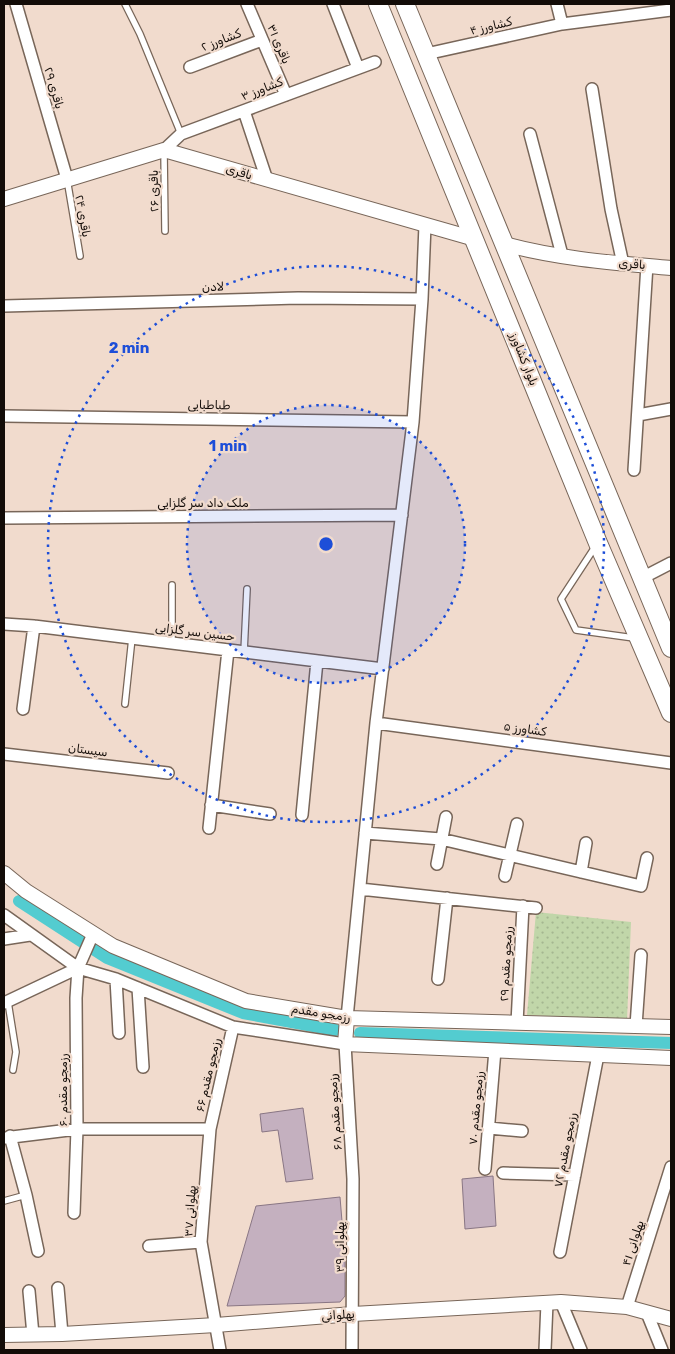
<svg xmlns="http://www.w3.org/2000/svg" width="675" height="1354" font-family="Rubik,'Noto Naskh Arabic',sans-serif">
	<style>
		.park { fill: url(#park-dots) }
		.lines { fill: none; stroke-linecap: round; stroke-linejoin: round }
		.canal { stroke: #53ccd0; stroke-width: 12 }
		.building { fill: #c4b0bf; stroke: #897684 }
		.service-casing { stroke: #786659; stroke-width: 8 }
		.minor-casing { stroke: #786659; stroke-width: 14 }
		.tertiary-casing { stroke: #786659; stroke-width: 16 }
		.primary-casing { stroke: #786659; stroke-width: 20 }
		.service { stroke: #fff; stroke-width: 5.5 }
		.minor { stroke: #fff; stroke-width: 11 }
		.tertiary { stroke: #fff; stroke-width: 14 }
		.primary { stroke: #fff; stroke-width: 18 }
		.ring { fill: none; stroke: #1d4ed8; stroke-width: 2.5; stroke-dasharray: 2.5 5 }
		.labels { text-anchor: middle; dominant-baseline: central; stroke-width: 4.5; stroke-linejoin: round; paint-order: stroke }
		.street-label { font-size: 12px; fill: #130c08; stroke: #f1dbcd }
		.centre { fill: #1d4ed8; stroke: #f1dbcd; stroke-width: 2.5 }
		.ring-label { font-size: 15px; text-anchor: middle; font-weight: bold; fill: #1d4ed8; stroke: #f1dbcd; stroke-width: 4.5; stroke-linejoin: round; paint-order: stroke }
	</style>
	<defs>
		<pattern id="park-dots" width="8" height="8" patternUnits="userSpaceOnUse" patternTransform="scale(1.25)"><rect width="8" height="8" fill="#c1d6a9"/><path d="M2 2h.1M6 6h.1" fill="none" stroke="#a5b690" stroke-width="1.8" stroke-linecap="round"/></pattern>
	</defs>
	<rect width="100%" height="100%" fill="#f1dbcd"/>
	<path class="park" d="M536 912 631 922 627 1020 527 1015Z"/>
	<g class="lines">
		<path class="canal" d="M19 901 107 958 243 1013 335 1030
			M360 1033 671 1043"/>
	</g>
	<path class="building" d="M303 1108 313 1179 286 1182 278 1130 262 1132 260 1114Z
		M493 1176 496 1226 465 1229 462 1179Z
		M340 1197 345 1258V1296L340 1302 227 1306 256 1206Z"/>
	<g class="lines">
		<defs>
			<path id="service" d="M125 4 140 34 181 134
				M164 151 165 231
				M67 179 80 256
				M595 547 561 599 576 630 634 638
				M172 585V643
				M244 652 247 589
				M125 704 132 638
				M8 1002 16 1052 13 1070
				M4 1201 26 1195"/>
			<path id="minor" d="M16 4 67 179
				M247 4 286 95
				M333 4 358 68
				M557 4 562 24
				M426 54 562 24 671 10
				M190 67 262 40
				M592 89 611 209 623 264
				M244 111 267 180
				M530 134 562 255
				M164 150 181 134 375 62
				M4 306 298 298 422 299
				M638 415 671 409
				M4 416 413 422
				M634 470 647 265
				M4 518 402 515
				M642 578 671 563
				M4 624 34 626 383 669
				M23 709 34 626
				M376 723 671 763
				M4 754 168 773
				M211 805 270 814
				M302 815 317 661
				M209 828 228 650
				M365 833 441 839 641 886 647 858
				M437 864 446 817
				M581 872 586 843
				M505 876 517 824
				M360 889 536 908
				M4 915 78 968 116 979 233 1027 345 1044 353 1179 352 1350
				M4 939 30 935
				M116 979 119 1033
				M438 979 447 898
				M138 988 143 1067
				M4 1003 78 968
				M347 1018 376 723 413 422 422 299 425 225
				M517 1023 523 906
				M636 1026 641 955
				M489 1128 522 1131
				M10 1136 26 1195 38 1251
				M4 1138 77 1129H210
				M485 1169 495 1050
				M503 1173 575 1175
				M74 1213 77 1129 76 998 78 968 93 934
				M149 1246 201 1242
				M560 1252 598 1055
				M58 1288 62 1334
				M29 1291 33 1335
				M561 1302 581 1350
				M627 1307 671 1167
				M647 1313 662 1350
				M220 1350 201 1242 210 1129 233 1027
				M545 1350 547 1303"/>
			<path id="tertiary" d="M4 199 164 150 475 239
				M504 244C559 259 615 263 671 268
				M4 873 26 891 113 946 246 1001 347 1018 671 1027
				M347 1018 345 1044 671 1058
				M4 1335 62 1334 216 1325 353 1314 561 1302 627 1307 671 1319"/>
			<path id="primary" d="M378 4 598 543 671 713
				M405 4 671 648"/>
		</defs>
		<use href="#service" class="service-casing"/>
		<use href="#minor" class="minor-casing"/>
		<use href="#tertiary" class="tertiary-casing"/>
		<use href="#primary" class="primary-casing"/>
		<use href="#service" class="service"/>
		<use href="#minor" class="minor"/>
		<use href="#tertiary" class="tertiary"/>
		<use href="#primary" class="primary"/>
	</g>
	<circle cx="326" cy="544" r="139" fill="#1d4ed8" fill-opacity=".12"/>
	<g class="ring">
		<circle cx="326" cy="544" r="139"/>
		<circle cx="326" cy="544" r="278"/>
	</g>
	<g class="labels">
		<g class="street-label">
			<text transform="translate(491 26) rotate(-13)">کشاورز ۴</text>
			<text transform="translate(221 40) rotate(-21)">کشاورز ۲</text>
			<text transform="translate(279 44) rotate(67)">باقری ۳۱</text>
			<text transform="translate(54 88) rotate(74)">باقری ۲۹</text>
			<text transform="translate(262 89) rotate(-21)">کشاورز ۳</text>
			<text transform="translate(239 172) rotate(16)">باقری</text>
			<text transform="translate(154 191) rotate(-91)">باقری ۲۶</text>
			<text transform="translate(83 216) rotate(80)">باقری ۲۴</text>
			<text transform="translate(632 264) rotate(4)">باقری</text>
			<text transform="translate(213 287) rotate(-2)">لادن</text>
			<text transform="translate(524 359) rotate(68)">بلوار کشاورز</text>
			<text transform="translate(209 405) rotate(1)">طباطبایی</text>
			<text x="203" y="503">ملک داد سر گلزایی</text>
			<text transform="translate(195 632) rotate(7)">حسین سر گلزایی</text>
			<text transform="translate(525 729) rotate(8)">کشاورز ۵</text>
			<text transform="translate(88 750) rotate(7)">سیستان</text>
			<text transform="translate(506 964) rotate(-87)">رزمجو مقدم ۲۹</text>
			<text transform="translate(321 1013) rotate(9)">رزمجو مقدم</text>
			<text transform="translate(208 1075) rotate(-77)">رزمجو مقدم ۶۶</text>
			<text transform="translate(63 1090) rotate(-90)">رزمجو مقدم ۶۰</text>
			<text transform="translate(476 1108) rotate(-85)">رزمجو مقدم ۷۰</text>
			<text transform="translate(335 1112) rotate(-94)">رزمجو مقدم ۶۸</text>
			<text transform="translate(565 1150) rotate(-79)">رزمجو مقدم ۷۲</text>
			<text transform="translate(190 1211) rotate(-86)">پهلوانی ۳۷</text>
			<text transform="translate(633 1243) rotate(-72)">پهلوانی ۴۱</text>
			<text transform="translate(340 1247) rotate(-90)">پهلوانی ۳۹</text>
			<text transform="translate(338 1315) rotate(-4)">پهلوانی</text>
		</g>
	</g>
	<circle cx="326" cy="544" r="8" class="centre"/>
	<g class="ring-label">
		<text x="129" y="353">2 min</text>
		<text x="228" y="451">1 min</text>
	</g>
	<rect width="675" height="1354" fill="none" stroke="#130c08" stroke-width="10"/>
</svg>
